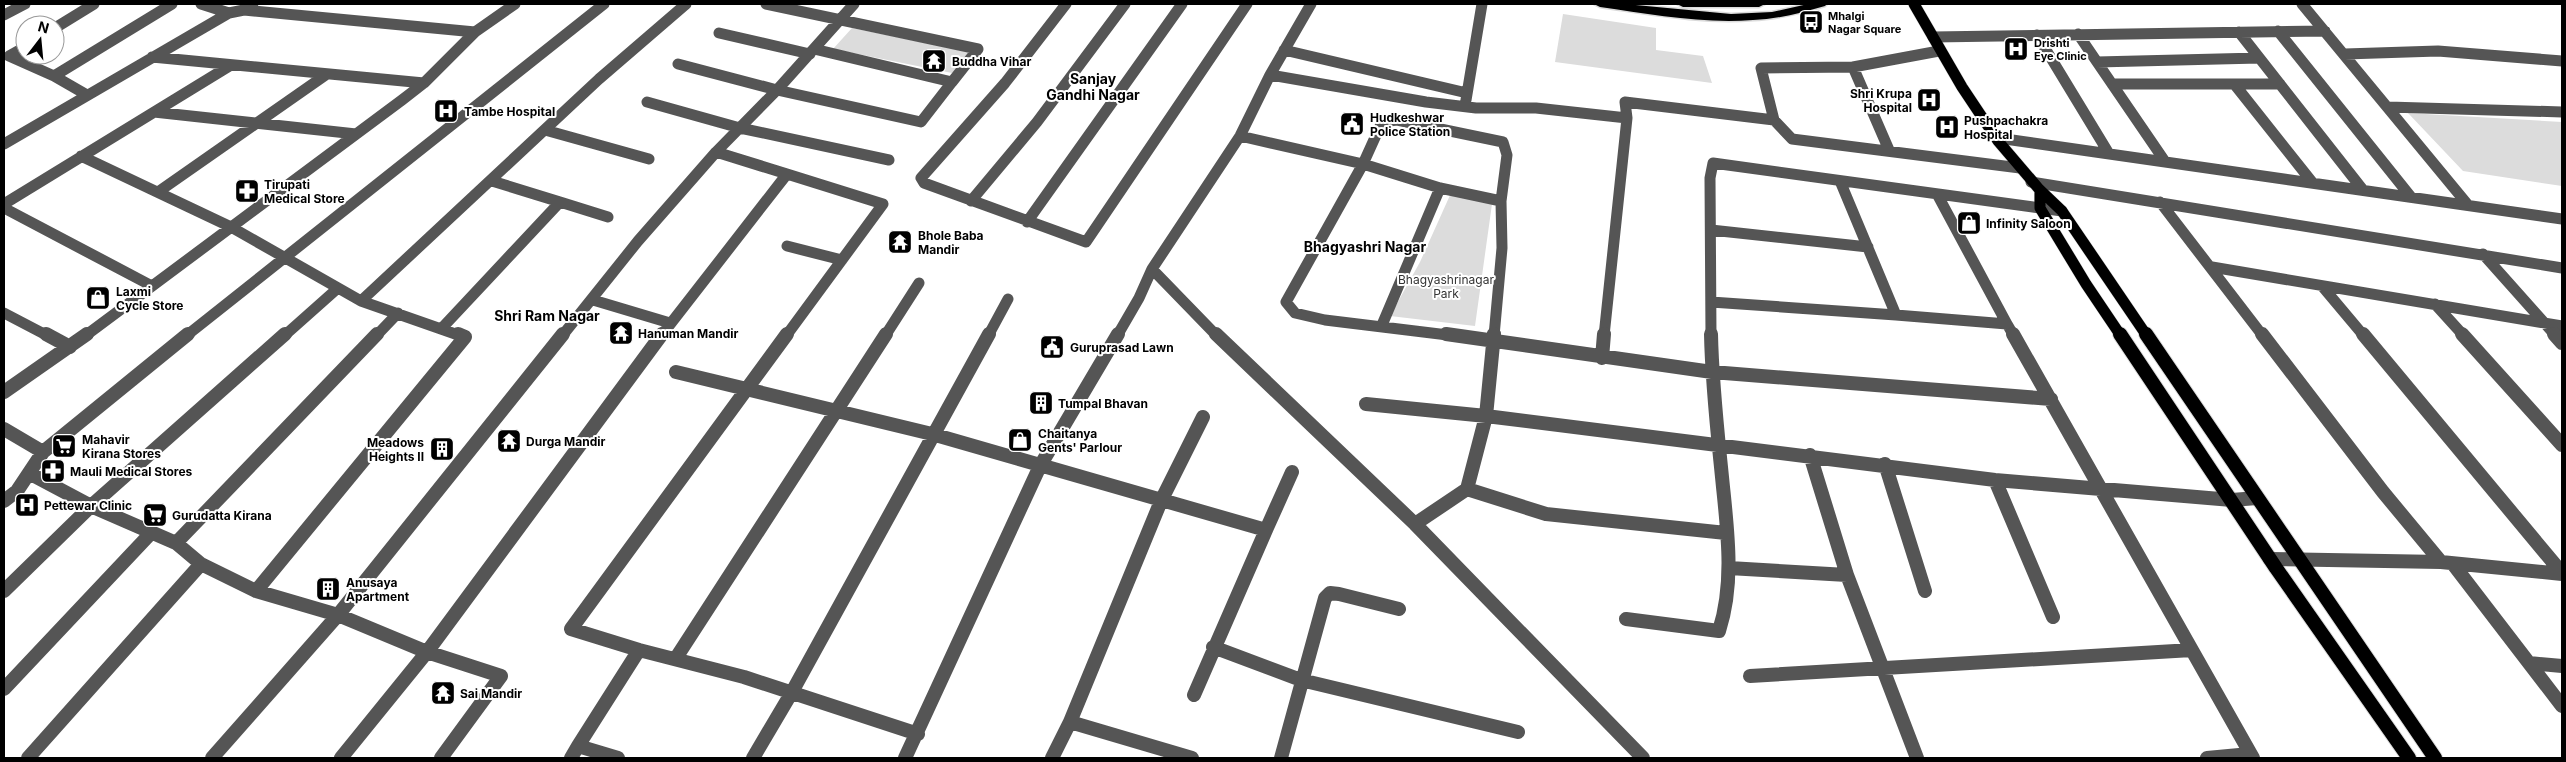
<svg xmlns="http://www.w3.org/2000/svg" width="2566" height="762" font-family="Inter,sans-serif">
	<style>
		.green { fill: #dcdcdc }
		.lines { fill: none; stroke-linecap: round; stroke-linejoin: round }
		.major-far1-casing { stroke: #dbdbdb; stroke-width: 12 }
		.major-casing { stroke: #dbdbdb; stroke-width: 16 }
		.highway-casing { stroke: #dbdbdb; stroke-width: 3 }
		.minor-far1 { stroke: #555; stroke-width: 11 }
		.minor { stroke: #555; stroke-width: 14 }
		.major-far1 { stroke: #000; stroke-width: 11 }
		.major { stroke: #000; stroke-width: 14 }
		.highway { fill: #000; fill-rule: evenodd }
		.labels { text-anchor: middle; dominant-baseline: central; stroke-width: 4; stroke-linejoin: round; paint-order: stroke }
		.far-poi-label { font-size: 11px; font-weight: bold; fill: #000; stroke: #fff; text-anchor: start }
		.poi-label { font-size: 12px; font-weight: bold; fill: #000; stroke: #fff; text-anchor: start }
		.park-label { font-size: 12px; fill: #333; stroke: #fff }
		.neighbourhood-label { font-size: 14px; font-weight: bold; fill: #000; stroke: #fff }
	</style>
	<rect width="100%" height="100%" fill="#fff"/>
	<path class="green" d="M1563 14 1656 28V50L1703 56 1712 83 1555 62Z
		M852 28 969 52 952 73 833 49Z
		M2408 113 2562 122V186L2463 171Z
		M1451 193 1492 204 1475 326 1390 316 1420 262Z"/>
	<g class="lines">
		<defs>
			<path id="major-far1" d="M1914 4 1962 87 1998 141 2039 189 2062 211 2147 336
				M2040 192V208L2086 284 2121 336"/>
			<path id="major" d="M2120 334 2276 568 2409 758
				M2146 334 2435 758"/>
			<path id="highway" d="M1594 4H1625L1731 14 1772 12 1808 4H1827L1825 6C1801 13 1778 19 1753 20 1702 24 1650 14 1600 7Z
				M1677 4H1765L1759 7H1683Z"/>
		</defs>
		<use href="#major-far1" class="major-far1-casing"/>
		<use href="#major" class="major-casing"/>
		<use href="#highway" class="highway-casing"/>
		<path class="minor-far1" d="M201 4 229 13
			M766 4 978 49 952 82 814 49
			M1066 4 1005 83 921 178 924 183 1086 242 1247 4
			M2302 4 2468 205
			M244 10 475 32
			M4 15 25 4
			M55 28 94 4
			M2278 31 2411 197
			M2239 32 2363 190
			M719 33 810 54
			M2078 34 2097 62 2259 58
			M2037 35 2108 152
			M1933 37 2325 31
			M25 47 9 56 54 76 87 95
			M1284 50 1467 93
			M2345 54 2438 51 2562 61
			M152 57 424 83
			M2097 62 2164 160
			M678 64 777 90 921 122 952 82
			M1270 75 1426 102 1476 108H1536L1627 118 1625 102 1774 120 1792 139 2020 168
			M54 76 172 4
			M2112 84H2280
			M2235 85 2312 182
			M1466 100 1482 4
			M647 102 740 128 889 160
			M2388 107 2562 112
			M154 112 356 134
			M1774 120 1761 68 1853 67
			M545 130 649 159
			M1240 136 1363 164 1440 188 1501 201 1502 248 1494 336
			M1998 138 2562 219
			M4 144 229 13 244 10 253 4
			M1889 150 1853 67 1939 51
			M716 152 777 90 854 4
			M81 156 231 227 361 301 599 79 686 4
			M1840 181 1896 315 2007 324 2014 336
			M2031 182 2562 268
			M158 192 327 74
			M1937 194 2007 324
			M971 201 1037 122 1125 4
			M560 202 608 217
			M2160 202 2263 336
			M4 204 231 65
			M4 208 152 286
			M1027 222 1182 4
			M1711 230 1868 247
			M787 246 842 260
			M2483 254 2556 336
			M2212 267 2562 326
			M1152 269 1217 336
			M2322 286 2364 336
			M593 300 670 323
			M361 301 461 336
			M1711 302 1896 315
			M2435 304 2464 336
			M4 313 48 336
			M1382 325 1440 188
			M442 328 560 202 492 181
			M85 336 402 100 424 83 475 32 515 4
			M186 336 604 4
			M284 336 338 288
			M376 336 398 313
			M562 336 638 241 716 152
			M661 336 787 174 716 152
			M786 336 883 204 787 174
			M885 336 919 283
			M988 336 1008 299
			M1117 336 1139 298 1152 269 1240 136 1270 75 1311 4
			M1456 336 1325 320 1295 313 1286 302 1363 164 1382 122 1397 120 1503 142 1507 155 1501 201
			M1604 336 1627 118
			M1711 336 1710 178 1713 163 2062 211"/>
		<path class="minor" d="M46 334 70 347
			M563 334 338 615 427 652 662 334
			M787 334 571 629 639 650 744 677 918 734
			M1216 334 1415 524 1643 758
			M1446 334 1712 372 2051 399
			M1494 334 1486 416 1995 480 2232 500 2257 498
			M2013 334 2253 758
			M2262 334 2383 492 2441 562
			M2363 334 2562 573
			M2462 334 2562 445
			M2554 334 2562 343
			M1602 358 1604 334
			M676 372 932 434 1266 530 1194 695
			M4 392 87 334
			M1366 404 1486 416 1467 489 1415 524
			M4 429 43 452 188 334
			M1885 464 1925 591
			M29 473 91 506 176 543 201 564
			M1995 480 2053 617
			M1467 489 1546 514 1726 533
			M4 501 17 491 43 452
			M1266 530 1292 472
			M176 543 377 334
			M2270 559 2441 562 2562 574
			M2453 564 2562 706
			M1729 568 1847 575 1810 455
			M1847 575 1917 758
			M4 591 91 506 285 334
			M256 591 465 337 458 334
			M1626 619 1719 631C1734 585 1728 535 1723 487 1718 436 1712 386 1711 334
			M1213 647 1301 680 1518 732
			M676 658 886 334
			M2529 663 2562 666
			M1750 676 2192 650
			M4 689 152 532
			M578 746 639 650
			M28 758 201 564 256 591 338 615 212 758
			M341 758 427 652 501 676 441 758
			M571 758 578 746 618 758
			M753 758 792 692 989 334
			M905 758 1040 466 1118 334
			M1052 758 1070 722
			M1192 758 1070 722 1161 501 1203 417
			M1281 758 1325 598 1330 593 1339 594 1399 609
			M2207 758 2250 754"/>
		<use href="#major-far1" class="major-far1"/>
		<use href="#major" class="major"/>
		<use href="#highway" class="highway"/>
	</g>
	<defs>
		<symbol id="bus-square" viewBox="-11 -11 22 22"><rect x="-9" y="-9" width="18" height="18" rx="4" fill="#000" stroke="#fff"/><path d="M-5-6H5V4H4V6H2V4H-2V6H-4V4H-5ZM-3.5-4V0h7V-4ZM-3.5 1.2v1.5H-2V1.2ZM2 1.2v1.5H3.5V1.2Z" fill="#fff"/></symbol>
		<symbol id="hospital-square" viewBox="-11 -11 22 22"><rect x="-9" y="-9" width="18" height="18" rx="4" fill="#000" stroke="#fff"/><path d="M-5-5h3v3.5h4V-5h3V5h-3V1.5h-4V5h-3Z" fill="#fff"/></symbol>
		<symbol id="temple-square" viewBox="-11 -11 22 22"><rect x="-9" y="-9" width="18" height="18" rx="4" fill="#000" stroke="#fff"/><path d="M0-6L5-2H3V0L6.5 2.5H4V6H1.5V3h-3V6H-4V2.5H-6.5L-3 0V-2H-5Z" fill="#fff"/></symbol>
		<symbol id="civic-square" viewBox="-11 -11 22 22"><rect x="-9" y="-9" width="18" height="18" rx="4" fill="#000" stroke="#fff"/><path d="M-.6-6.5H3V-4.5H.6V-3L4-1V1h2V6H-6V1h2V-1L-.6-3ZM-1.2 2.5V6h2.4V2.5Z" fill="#fff"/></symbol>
		<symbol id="pharmacy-square" viewBox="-11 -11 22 22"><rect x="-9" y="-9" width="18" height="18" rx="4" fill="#000" stroke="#fff"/><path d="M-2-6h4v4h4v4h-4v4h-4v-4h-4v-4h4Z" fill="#fff"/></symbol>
		<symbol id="shop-square" viewBox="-11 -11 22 22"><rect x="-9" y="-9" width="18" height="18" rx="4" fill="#000" stroke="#fff"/><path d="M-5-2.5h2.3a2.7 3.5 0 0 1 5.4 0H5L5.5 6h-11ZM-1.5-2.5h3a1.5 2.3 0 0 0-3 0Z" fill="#fff"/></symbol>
		<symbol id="building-square" viewBox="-11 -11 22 22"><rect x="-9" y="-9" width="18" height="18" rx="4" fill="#000" stroke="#fff"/><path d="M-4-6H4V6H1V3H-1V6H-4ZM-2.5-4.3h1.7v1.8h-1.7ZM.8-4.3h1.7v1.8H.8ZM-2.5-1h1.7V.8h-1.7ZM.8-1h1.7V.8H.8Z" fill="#fff"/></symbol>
		<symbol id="supermarket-square" viewBox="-11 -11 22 22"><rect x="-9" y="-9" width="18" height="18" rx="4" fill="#000" stroke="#fff"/><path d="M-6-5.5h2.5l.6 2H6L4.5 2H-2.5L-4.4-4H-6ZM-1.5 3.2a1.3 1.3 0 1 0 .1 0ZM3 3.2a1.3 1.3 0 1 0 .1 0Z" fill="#fff"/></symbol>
	</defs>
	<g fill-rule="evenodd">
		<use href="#bus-square" x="1797" y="8" width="28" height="28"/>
		<use href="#hospital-square" x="2002" y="35" width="28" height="28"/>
		<use href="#temple-square" x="920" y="47" width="28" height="28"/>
		<use href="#hospital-square" x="1915" y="86" width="28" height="28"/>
		<use href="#hospital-square" x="432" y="97" width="28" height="28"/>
		<use href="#civic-square" x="1338" y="110" width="28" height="28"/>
		<use href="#hospital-square" x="1933" y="113" width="28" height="28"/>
		<use href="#pharmacy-square" x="233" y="177" width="28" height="28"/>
		<use href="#shop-square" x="1955" y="209" width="28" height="28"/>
		<use href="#temple-square" x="886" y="228" width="28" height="28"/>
		<use href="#shop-square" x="84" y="284" width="28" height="28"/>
		<use href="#temple-square" x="607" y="319" width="28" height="28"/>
		<use href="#civic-square" x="1038" y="333" width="28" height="28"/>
		<use href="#building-square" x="1027" y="389" width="28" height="28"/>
		<use href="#shop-square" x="1006" y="426" width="28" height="28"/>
		<use href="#temple-square" x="495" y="427" width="28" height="28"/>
		<use href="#supermarket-square" x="50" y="432" width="28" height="28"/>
		<use href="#building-square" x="428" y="435" width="28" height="28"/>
		<use href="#pharmacy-square" x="39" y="457" width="28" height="28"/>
		<use href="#hospital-square" x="13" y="491" width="28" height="28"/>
		<use href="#supermarket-square" x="141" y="501" width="28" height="28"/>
		<use href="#building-square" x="314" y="575" width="28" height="28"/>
		<use href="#temple-square" x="429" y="679" width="28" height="28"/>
	</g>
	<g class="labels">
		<g class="far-poi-label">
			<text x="1828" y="16">Mhalgi<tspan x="1828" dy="13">Nagar Square</tspan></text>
			<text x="2034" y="43">Drishti<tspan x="2034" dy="13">Eye Clinic</tspan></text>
		</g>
		<g class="poi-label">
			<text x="952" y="61">Buddha Vihar</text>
			<text x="1912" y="93" text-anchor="end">Shri Krupa<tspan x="1912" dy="14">Hospital</tspan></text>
			<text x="464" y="111">Tambe Hospital</text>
			<text x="1370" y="117">Hudkeshwar<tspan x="1370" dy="14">Police Station</tspan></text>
			<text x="1964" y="120">Pushpachakra<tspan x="1964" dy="14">Hospital</tspan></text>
			<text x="264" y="184">Tirupati<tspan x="264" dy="14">Medical Store</tspan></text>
			<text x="1986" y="223">Infinity Saloon</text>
			<text x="918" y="235">Bhole Baba<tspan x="918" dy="14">Mandir</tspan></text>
			<text x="116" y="291">Laxmi<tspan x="116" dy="14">Cycle Store</tspan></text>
			<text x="638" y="333">Hanuman Mandir</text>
			<text x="1070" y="347">Guruprasad Lawn</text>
			<text x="1058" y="403">Tumpal Bhavan</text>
			<text x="1038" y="433">Chaitanya<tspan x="1038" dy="14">Gents' Parlour</tspan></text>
			<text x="82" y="439">Mahavir<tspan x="82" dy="14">Kirana Stores</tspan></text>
			<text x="526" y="441">Durga Mandir</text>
			<text x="424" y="442" text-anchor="end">Meadows<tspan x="424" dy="14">Heights II</tspan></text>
			<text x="70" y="471">Mauli Medical Stores</text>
			<text x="44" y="505">Pettewar Clinic</text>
			<text x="172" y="515">Gurudatta Kirana</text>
			<text x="346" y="582">Anusaya<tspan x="346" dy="14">Apartment</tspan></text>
			<text x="460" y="693">Sai Mandir</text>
		</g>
		<g class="park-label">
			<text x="1446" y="279">Bhagyashrinagar<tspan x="1446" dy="14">Park</tspan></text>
		</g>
		<g class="neighbourhood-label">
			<text x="1093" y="78">Sanjay<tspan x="1093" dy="16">Gandhi Nagar</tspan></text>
			<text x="1365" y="246">Bhagyashri Nagar</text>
			<text x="547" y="315">Shri Ram Nagar</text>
		</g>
	</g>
	<rect width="2566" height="762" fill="none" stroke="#000000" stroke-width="10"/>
	<g transform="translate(40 40) rotate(16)"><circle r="24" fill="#ffffff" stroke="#999999"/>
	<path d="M0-4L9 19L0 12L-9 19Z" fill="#000000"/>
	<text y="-8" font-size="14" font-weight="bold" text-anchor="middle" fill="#000000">N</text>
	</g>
</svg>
